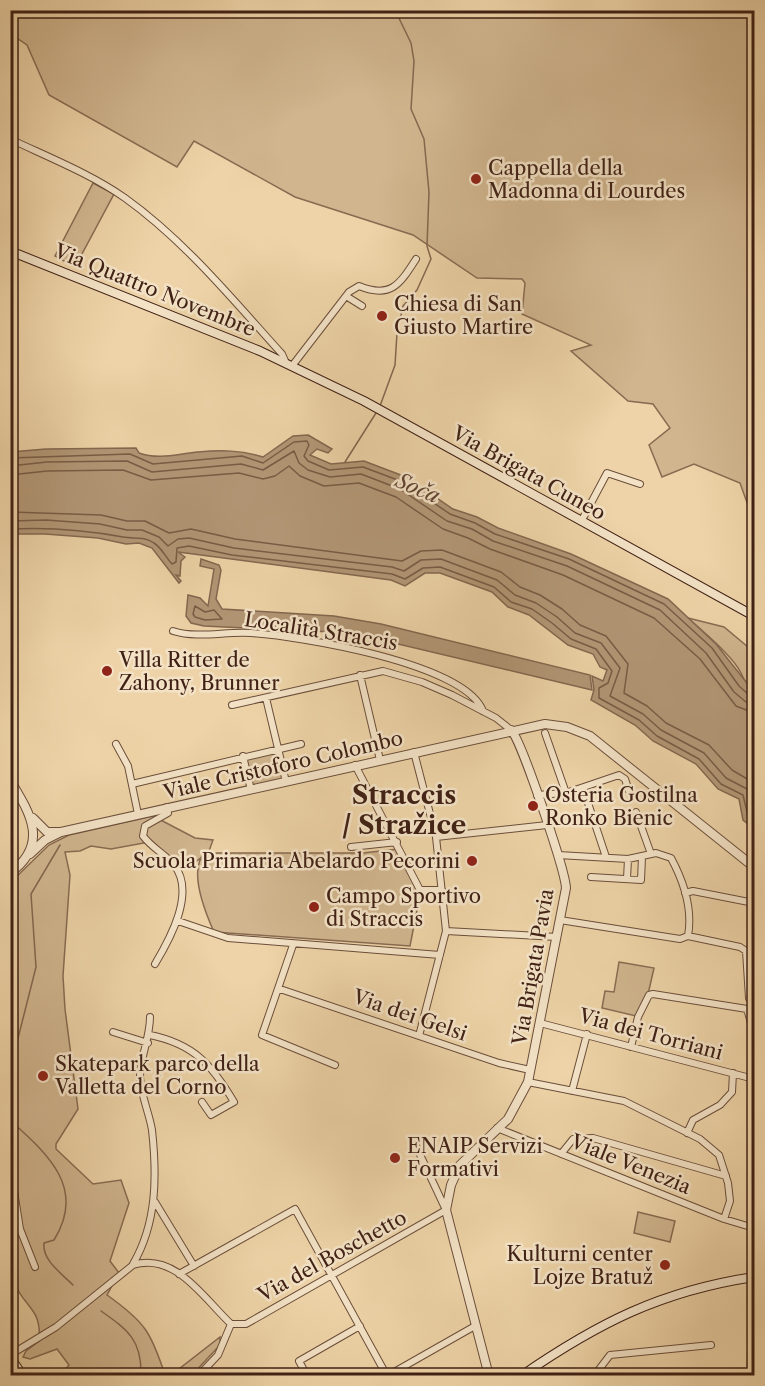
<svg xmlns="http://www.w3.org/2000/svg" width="765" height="1386" font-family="'Libre Caslon Text',serif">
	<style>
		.green { fill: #d0b58e; stroke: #886b52; stroke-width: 1.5 }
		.water { fill: #b29675; stroke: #84674f; stroke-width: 1.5 }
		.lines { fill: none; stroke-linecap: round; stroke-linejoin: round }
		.shore { stroke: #795c45; stroke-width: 1.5 }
		.stream { stroke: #84674f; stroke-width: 1.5 }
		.minor-casing { stroke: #6b4e3a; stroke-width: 8 }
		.tertiary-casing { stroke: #6b4e3a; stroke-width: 10 }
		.secondary-casing { stroke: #402115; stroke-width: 10 }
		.minor { stroke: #f3e2c6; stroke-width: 6 }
		.tertiary { stroke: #f3e2c6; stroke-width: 8 }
		.secondary { stroke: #f3e2c6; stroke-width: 8 }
		.poi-dot { fill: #8f2418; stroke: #f3e2c6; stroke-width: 2 }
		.labels { text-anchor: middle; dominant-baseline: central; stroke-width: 5; stroke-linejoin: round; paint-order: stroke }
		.poi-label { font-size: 20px; fill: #402115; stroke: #f3e2c6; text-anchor: start }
		.street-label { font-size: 20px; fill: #402115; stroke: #f3e2c6 }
		.water-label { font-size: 21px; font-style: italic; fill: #624432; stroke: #f3e2c6 }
		.district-label { font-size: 26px; font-weight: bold; fill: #402115; stroke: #f3e2c6 }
	</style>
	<rect width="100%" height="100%" fill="#edd3a7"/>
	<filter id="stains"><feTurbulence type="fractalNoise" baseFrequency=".00333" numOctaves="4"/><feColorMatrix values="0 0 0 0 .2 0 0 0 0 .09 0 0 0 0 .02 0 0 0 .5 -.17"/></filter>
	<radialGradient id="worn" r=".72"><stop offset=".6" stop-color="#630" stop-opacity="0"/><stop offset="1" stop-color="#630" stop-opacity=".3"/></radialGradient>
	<path class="green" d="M10 11H754V522L740 483 694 464 662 477 649 445 670 428 653 404 628 401 571 351 591 345 522 314 525 283 522 279 477 278 413 235 295 197 194 141 177 167 49 95 27 45 11 34Z
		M93 183 114 194 75 267 55 256Z
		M688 618 724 627 754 652V692C747 685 745 682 741 673 732 655 703 632 688 618Z
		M278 748 286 782 251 790 243 756Z
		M153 816 195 838 213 840 209 851 187 869 149 842 111 849 91 846 80 851 65 852 70 875 63 976 65 1009 78 1109 56 1144V1149L93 1184 121 1180 129 1203 110 1261 119 1273 107 1295C145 1322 151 1332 165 1375H61L69 1365 57 1349 30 1359 23 1357 26 1351 39 1341C42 1309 26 1309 14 1283 4 1260 10 1217 18 1195L10 1178 11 882 49 845 69 835Z
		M398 849 420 895 410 946 214 932C206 914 192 879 200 860L216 853H363Z
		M619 962 654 968 649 990 636 1016 602 1008 605 991 614 992Z
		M638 1212 675 1221 670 1242 634 1233Z
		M220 1337V1345L192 1375 170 1376Z"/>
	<path class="water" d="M308 435 332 449 328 453 317 449 310 455 331 464 364 461 406 477 453 509 477 517 498 528 571 554 668 599 716 644 754 692V829L743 820 739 799 718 789 696 764 653 741 635 725 591 700 594 690 592 676 603 681 607 670 600 667 593 654 568 645 529 615 508 607 492 592 440 573H425L405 586 391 580 178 552 185 557 181 561 180 576 176 575 181 581 179 583 152 548 139 543 126 544 98 538 45 534H11V452L46 449 136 448 139 453C159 460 177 454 198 452 221 450 241 450 263 457L293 436Z
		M201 559 219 565 221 570 216 599 222 609 334 616 381 624 590 675 592 690 377 639 332 632 204 626 191 623 186 616 188 595 200 598 208 606 214 569 200 566Z"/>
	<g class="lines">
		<path class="shore" d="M10 458 130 454 153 464 242 456 263 463 294 442 307 441 309 445 304 456 308 461 329 470 363 467 403 482 450 514 475 523 495 534 569 559 664 604 712 648 739 686 749 695 754 696
			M10 466 47 462 127 461 152 472 241 464 263 470 294 451 299 463 308 470 330 477 361 474 400 489 447 521 472 529 493 541 567 566 660 610 706 653 734 692 746 702 754 704
			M10 475 47 471 123 470 151 480 239 473 263 479 275 476 289 466 300 476 324 486 359 483 396 497 443 529 468 538 490 549 563 575 654 618 700 659 736 706 754 713
			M10 512 101 515 127 521H145L169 533 191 529 235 539 402 561 421 551 442 550 501 572 520 587 540 595 562 609 580 625 606 636 628 664 624 693 647 706 666 723 709 745 732 770 754 783
			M10 521 46 520 100 524 127 530H142L159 537 168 546 178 539 189 538 234 548 392 567 404 571 421 560 441 559 497 580 515 595 536 603 557 617 575 633 601 643 620 668 610 696 643 714 661 730 704 753 726 778 749 790 754 810
			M10 529C49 527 86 530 123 537 134 539 144 536 154 543 162 548 166 558 172 564L176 562 177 548 189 546 232 555 392 574 405 579 423 568 440 567 494 587 511 602 532 609 552 623 571 639 596 649 612 671 608 683 599 688V698L639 720 657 736 699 759 721 784 743 795 748 816 754 822
			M195 606 205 612 214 610 222 619 205 620 195 617 193 614Z"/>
		<path class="stream" d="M380 406 395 365 397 333 403 306 417 290 431 259 427 246 429 192 424 139 411 109 414 61 411 43 395 10
			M345 462 376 413
			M10 1070 36 967 31 894 60 845
			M10 1115 12 1122C49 1155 86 1189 54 1240L44 1243C42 1260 61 1273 73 1285
			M101 1311C128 1330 142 1340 141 1376"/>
		<defs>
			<path id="minor" d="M10 139C48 157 91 174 125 198 185 241 233 300 282 354L286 363
				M346 296 362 306
				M292 366 349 292 359 286C391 299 400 284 416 259
				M582 520 607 473 640 484
				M173 631C199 639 225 631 251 633 298 636 465 663 483 711
				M360 675 380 760
				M266 698 286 782
				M232 705 383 671 422 682 452 695 496 718 511 730
				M545 733 566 793
				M116 744 128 766 138 814
				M414 752 436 837 446 931 419 1036
				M243 756 251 790
				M355 765 420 890H442
				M132 784 301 744
				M583 788 606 857
				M537 795 566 793 619 775 625 779 629 791
				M636 812 651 854
				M436 837 547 825
				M351 847 397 842
				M558 855 628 859 656 853 671 858C684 882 693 908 688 936
				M591 877 641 880 642 857
				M627 879 628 859
				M685 893 693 891 754 903
				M560 920 680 939 688 936 740 947 746 951 749 998
				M178 921 228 938 440 955
				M446 931 557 937
				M293 945 262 1035 335 1065
				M155 964C170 939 196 892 174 865 165 854 152 848 143 836L145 826 168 813 167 807
				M280 989 499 1063 530 1070
				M540 1023 754 1079
				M113 1032 148 1043
				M150 1035C194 1044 212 1065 234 1102L211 1115 202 1102
				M631 1047 638 1017 649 995 653 994 747 1009 754 1033
				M528 1082 624 1101 700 1139 719 1155 728 1183 730 1201 724 1219
				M572 1091 587 1034
				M497 1128 724 1219 754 1228
				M687 1133 693 1120 720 1105 732 1092 733 1073
				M561 1154 573 1139 593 1138 726 1176
				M10 1182 14 1191 10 1199
				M14 1191 20 1229 35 1267
				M155 1202 194 1266
				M133 1264C157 1223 157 1176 152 1130 149 1112 140 1093 140 1076 140 1058 150 1038 150 1017
				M179 1274 295 1209 387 1376 475 1326
				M10 1286 13 1293 10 1295
				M231 1324H246L446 1210 415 1144
				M10 1355 56 1327 133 1265C176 1252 204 1299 231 1324
				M202 1372 218 1355 231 1324
				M307 1376 299 1361 360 1326
				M594 1376 610 1355 711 1345"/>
			<path id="tertiary" d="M10 780C30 813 50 844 10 873
				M33 818 47 832H60
				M30 854 45 840 61 832 545 724 567 727 590 736 754 867
				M13 1361V1376
				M489 1376 446 1210 451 1185 460 1165 508 1119 528 1082 566 888C565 870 521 739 511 730"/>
			<path id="secondary" d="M10 251 260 351 364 401 754 616
				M10 1357 23 1376
				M521 1376C598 1323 661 1291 754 1277"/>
		</defs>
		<use href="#minor" class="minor-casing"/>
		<use href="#tertiary" class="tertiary-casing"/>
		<use href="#secondary" class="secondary-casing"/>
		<use href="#minor" class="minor"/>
		<use href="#tertiary" class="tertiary"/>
		<use href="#secondary" class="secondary"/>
	</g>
	<g class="poi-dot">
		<circle cx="476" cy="179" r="6"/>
		<circle cx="382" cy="316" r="6"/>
		<circle cx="107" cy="671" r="6"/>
		<circle cx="533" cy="806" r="6"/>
		<circle cx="472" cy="861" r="6"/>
		<circle cx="314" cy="907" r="6"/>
		<circle cx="43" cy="1076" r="6"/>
		<circle cx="395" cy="1158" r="6"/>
		<circle cx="665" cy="1265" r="6"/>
	</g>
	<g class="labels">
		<g class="poi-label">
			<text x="488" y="168">Cappella della<tspan x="488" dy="23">Madonna di Lourdes</tspan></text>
			<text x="394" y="304">Chiesa di San<tspan x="394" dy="23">Giusto Martire</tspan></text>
			<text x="119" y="660">Villa Ritter de<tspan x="119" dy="23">Zahony, Brunner</tspan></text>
			<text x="545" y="795">Osteria Gostilna<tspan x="545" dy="23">Ronko Bienic</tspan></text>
			<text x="460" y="861" text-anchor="end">Scuola Primaria Abelardo Pecorini</text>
			<text x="326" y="896">Campo Sportivo<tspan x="326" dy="23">di Straccis</tspan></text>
			<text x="55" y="1064">Skatepark parco della<tspan x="55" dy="23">Valletta del Corno</tspan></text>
			<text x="407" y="1146">ENAIP Servizi<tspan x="407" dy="23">Formativi</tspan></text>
			<text x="653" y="1254" text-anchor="end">Kulturni center<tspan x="653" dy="23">Lojze Bratuž</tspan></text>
		</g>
		<g class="street-label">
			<text transform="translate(155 290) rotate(22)">Via Quattro Novembre</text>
			<text transform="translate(529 473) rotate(29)">Via Brigata Cuneo</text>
			<text transform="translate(321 631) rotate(9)">Località Straccis</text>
			<text transform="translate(283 765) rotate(-13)">Viale Cristoforo Colombo</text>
			<text transform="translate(533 967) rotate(-80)">Via Brigata Pavia</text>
			<text transform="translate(410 1015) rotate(19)">Via dei Gelsi</text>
			<text transform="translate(651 1034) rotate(15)">Via dei Torriani</text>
			<text transform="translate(631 1164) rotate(22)">Viale Venezia</text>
			<text transform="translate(332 1256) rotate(-29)">Via del Boschetto</text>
		</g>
		<g class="water-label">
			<text transform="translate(418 488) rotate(23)">Soča</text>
		</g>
		<g class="district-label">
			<text x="404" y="795">Straccis<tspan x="404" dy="30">/ Stražice</tspan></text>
		</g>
	</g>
	<rect width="765" height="1386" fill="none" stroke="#edd3a7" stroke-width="36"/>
	<rect x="12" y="12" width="741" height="1362" fill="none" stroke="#402115" stroke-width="3"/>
	<rect x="18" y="18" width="729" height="1350" fill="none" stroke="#402115" stroke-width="1.5"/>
	<rect width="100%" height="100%" filter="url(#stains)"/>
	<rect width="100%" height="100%" fill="url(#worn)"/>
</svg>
